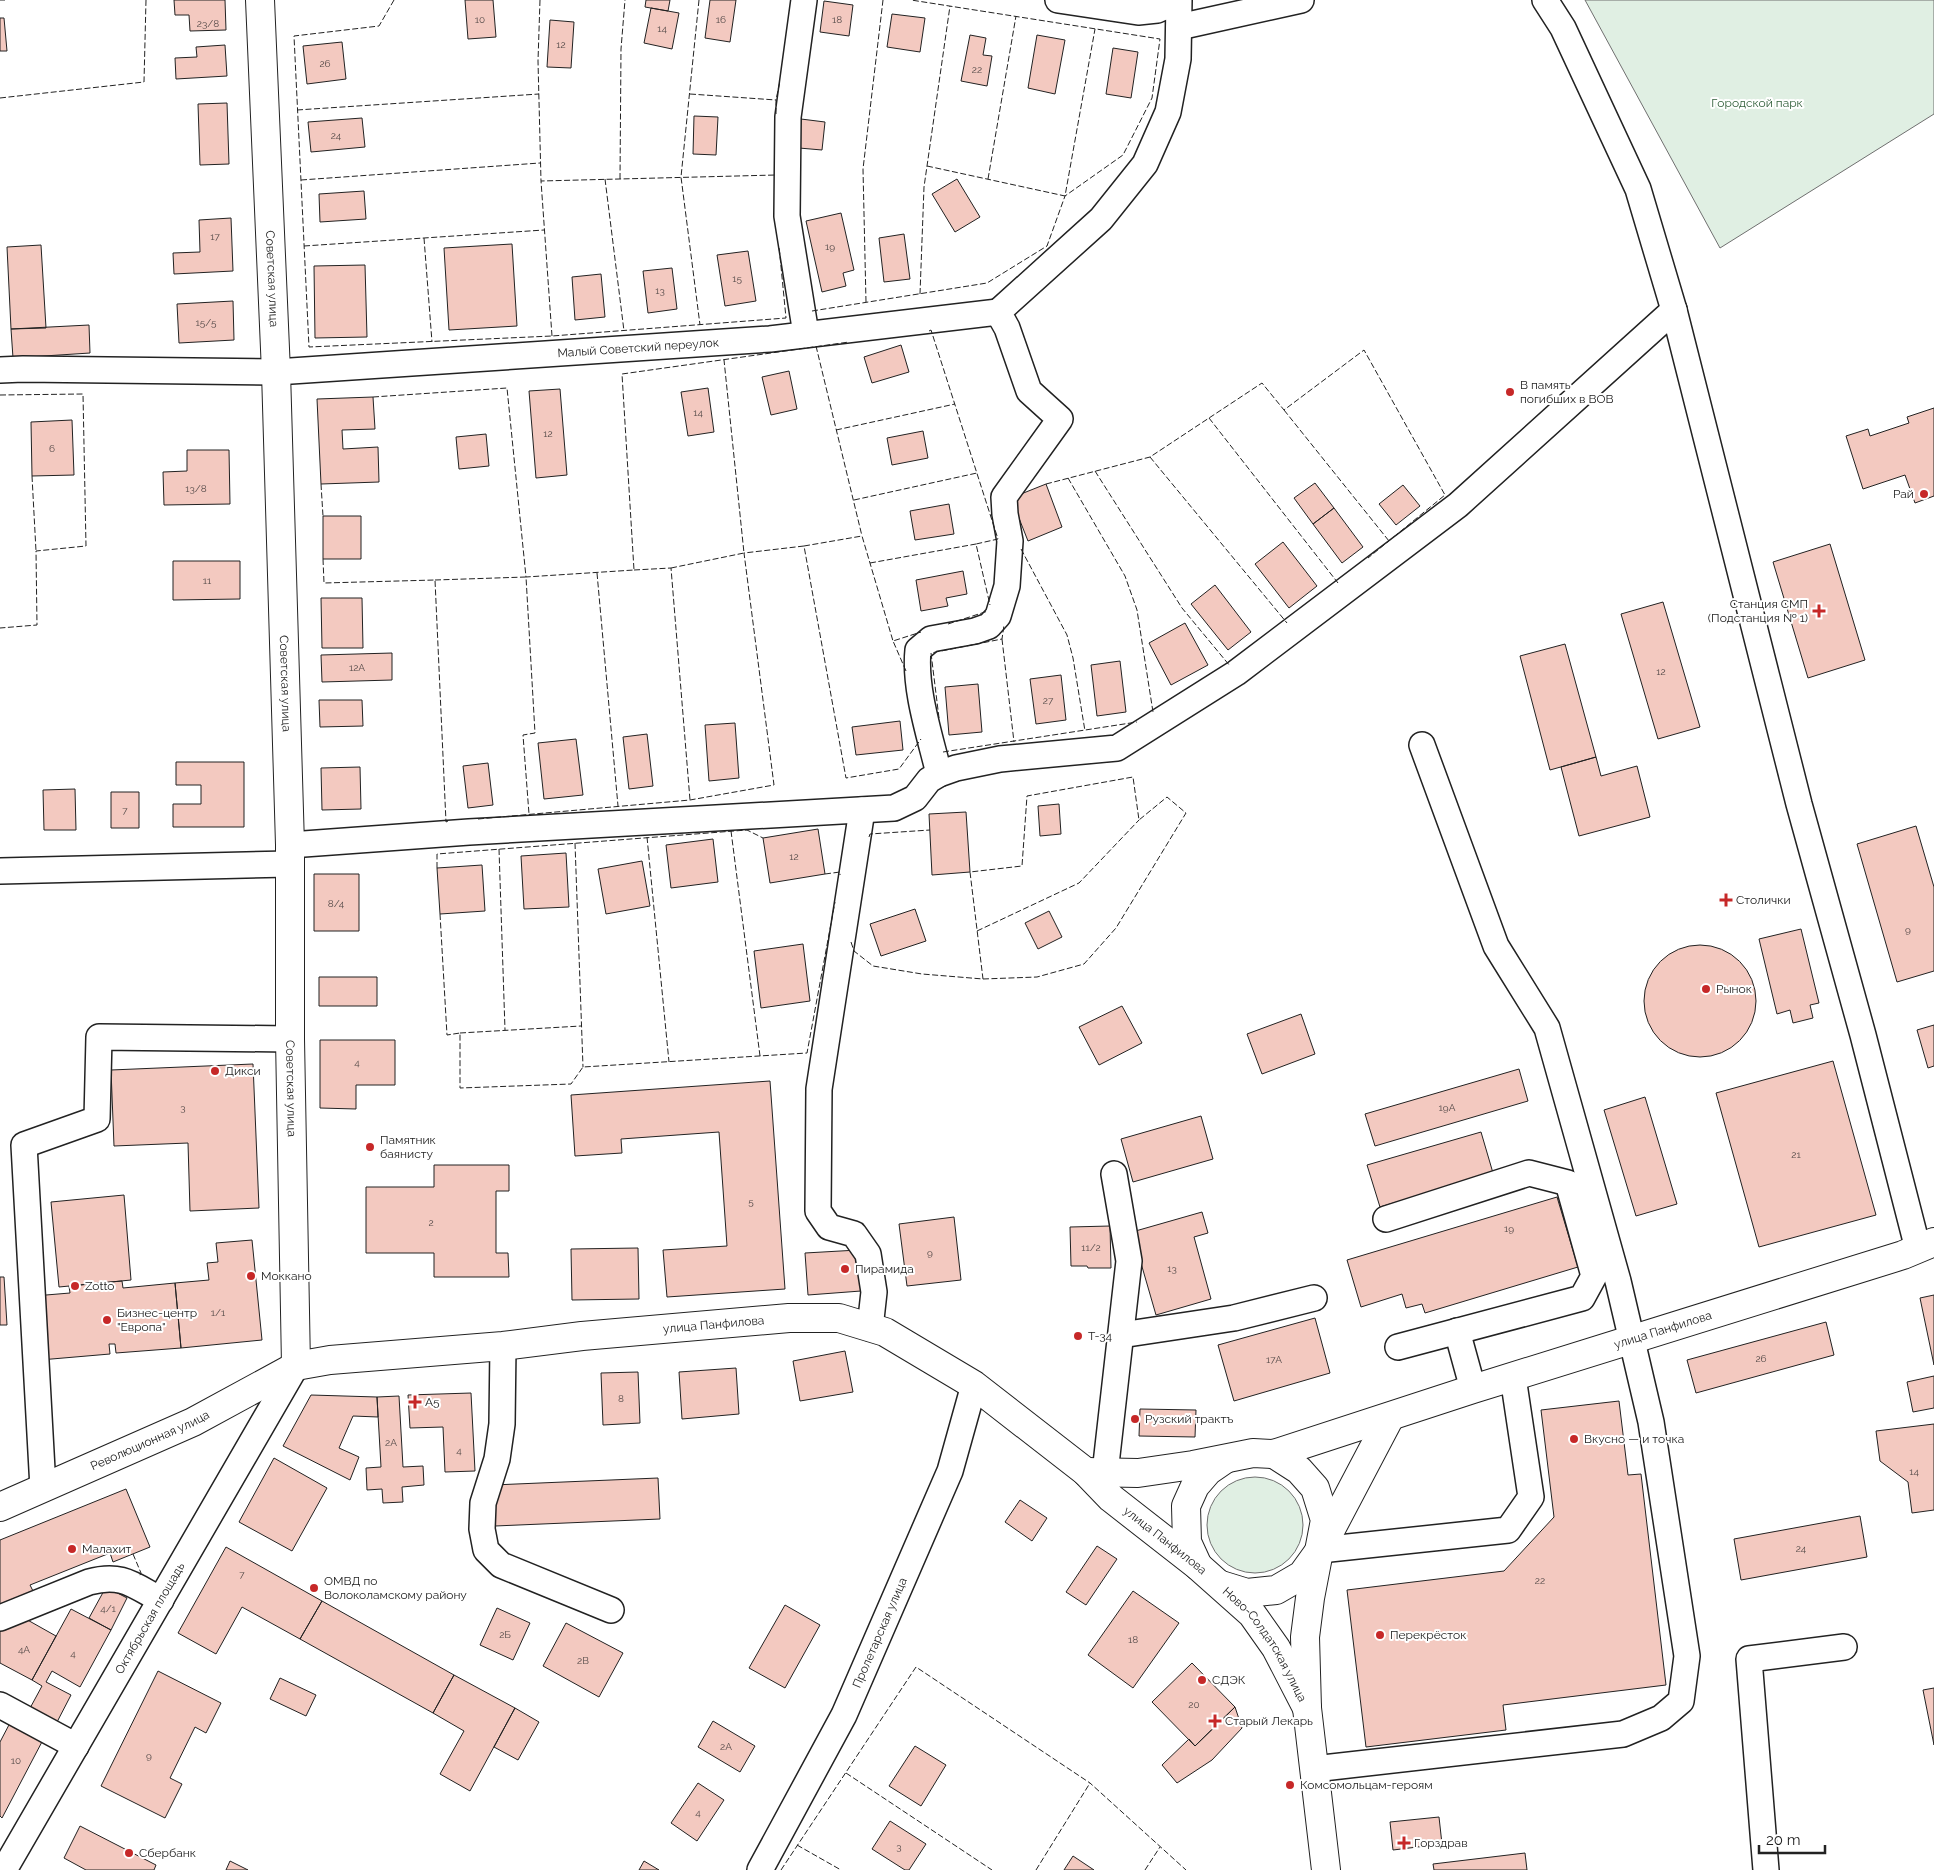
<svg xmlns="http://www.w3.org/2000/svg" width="1934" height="1870" font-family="Raleway,sans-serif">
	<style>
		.green { fill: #e0efe3; stroke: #6f6f6f }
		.building { fill: #f3c9c0; stroke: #222 }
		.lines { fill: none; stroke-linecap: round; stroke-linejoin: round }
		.minor-casing { stroke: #222; stroke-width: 28 }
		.major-casing { stroke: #222; stroke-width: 30 }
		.minor { stroke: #fff; stroke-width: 25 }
		.major { stroke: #fff; stroke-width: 28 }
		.fence { stroke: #222; stroke-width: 1; stroke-dasharray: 6 2.5; stroke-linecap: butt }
		.poi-dot { fill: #c62828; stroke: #fff; stroke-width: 2 }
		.labels { text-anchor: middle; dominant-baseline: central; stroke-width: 4; stroke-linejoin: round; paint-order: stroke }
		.number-label { font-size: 10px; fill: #564c4a }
		.park-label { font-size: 12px; fill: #2f5e38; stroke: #fff }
		.street-label { font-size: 12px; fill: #222; stroke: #fff }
		.poi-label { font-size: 12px; fill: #222; stroke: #fff; text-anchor: start }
	</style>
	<rect width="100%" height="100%" fill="#fff"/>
	<path class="green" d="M1585 0H1934V114L1720 248Z
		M1207 1525a48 48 0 1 1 96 0a48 48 0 1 1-96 0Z"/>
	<path class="building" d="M174 0H225L226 30 190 31 189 15H175Z
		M465 0H493L496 37 468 39Z
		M646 0H670L668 11 645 7Z
		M710 0H736L730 42 705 38Z
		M824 1 853 5 849 36 820 32Z
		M651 8 679 13 672 49 644 43Z
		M892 14 925 18 920 52 887 47Z
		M0 18H4L7 51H0Z
		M550 20 574 22 571 68 547 67Z
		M970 35 986 38 983 55 992 56 987 86 961 81Z
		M1037 35 1065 40 1055 94 1028 88Z
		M342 42 346 79 307 84 303 46Z
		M225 45 227 76 176 79 175 58 197 57 196 47Z
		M1113 48 1138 52 1131 98 1106 94Z
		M227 103 229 164 200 165 198 104Z
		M694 116 718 117 716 155 693 154Z
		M362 118 365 147 311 152 308 122Z
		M801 119 825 122 822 150 799 148Z
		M957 179 980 217 955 232 932 194Z
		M364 191 366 219 320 222 319 194Z
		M841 213 854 270 843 273 846 286 822 292 806 221Z
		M231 218 233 271 174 274 173 253 200 252 199 220Z
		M904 234 910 279 884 282 879 238Z
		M512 244 517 326 449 330 444 248Z
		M41 245 46 328 11 329 7 247Z
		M748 251 756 301 725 306 717 255Z
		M365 265 367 337 315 338 314 266Z
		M672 268 677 309 648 313 643 271Z
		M601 274 605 317 575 320 572 277Z
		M233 301 234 340 179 343 177 304Z
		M89 325 90 353 13 358 11 329Z
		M901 345 909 372 872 383 864 357Z
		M789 371 797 409 771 415 762 377Z
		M708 388 714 432 688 436 681 392Z
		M560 389 567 475 536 478 529 391Z
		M373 397 375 429 342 430 343 449 378 447 379 482 321 484 317 399Z
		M1934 408V496L1915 503 1905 475 1863 489 1846 436 1868 429 1870 436 1909 423 1907 417Z
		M72 420 74 475 32 476 31 422Z
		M923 431 928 458 892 465 887 438Z
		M486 434 489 466 459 469 456 437Z
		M187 450H229L230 504 164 505 163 472 187 471Z
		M1315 483 1334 508 1313 524 1294 498Z
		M1046 484 1062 527 1028 541 1011 498Z
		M1403 485 1420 506 1396 525 1379 504Z
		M949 504 954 534 915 540 910 511Z
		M1334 508 1363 547 1342 563 1313 524Z
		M323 516H361V559H323Z
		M1283 542 1317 586 1289 608 1255 564Z
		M1830 544 1865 660 1808 678 1773 562Z
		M173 561H240V599L173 600Z
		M963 571 967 594 946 598 948 606 921 611 916 580Z
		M1215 585 1251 632 1228 650 1191 604Z
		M321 598H362L363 648H322Z
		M1663 602 1700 727 1658 739 1621 614Z
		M1185 623 1208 665 1171 685 1149 643Z
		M1565 644 1596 757 1550 770 1520 656Z
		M392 653V680L322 682 321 655Z
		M1120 661 1126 712 1097 716 1091 665Z
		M1061 675 1066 720 1036 724 1030 679Z
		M978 684 982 732 949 735 945 687Z
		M319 700H362L363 726 320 727Z
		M900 721 903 750 856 755 852 727Z
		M735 723 739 778 709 781 705 725Z
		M647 734 653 786 629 789 623 737Z
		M576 739 583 795 544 799 538 743Z
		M1596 757 1601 776 1637 766 1650 817 1579 836 1561 767Z
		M176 762H244V827H173V804H201V785H176Z
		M488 763 493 805 468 808 463 766Z
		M360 767 361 809 322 810 321 768Z
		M75 789 76 830H44L43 790Z
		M111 792H139V828H111Z
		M1059 804 1061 834 1040 836 1038 806Z
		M966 812 970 872 932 875 929 814Z
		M1916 826 1934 887V971L1897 982 1857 844Z
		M818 829 825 874 770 883 763 838Z
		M713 839 718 882 671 888 666 845Z
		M566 853 569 907 524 909 521 856Z
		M642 861 650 906 606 914 598 869Z
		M482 865 485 911 440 914 437 868Z
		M314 874H359V931H314Z
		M915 909 926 941 881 956 870 924Z
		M1049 911 1062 937 1038 949 1025 923Z
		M1801 929 1819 1003 1810 1005 1813 1018 1793 1023 1790 1010 1777 1014 1759 939Z
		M803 944 810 1001 761 1008 754 951Z
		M1644 1001a56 56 0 1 1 112 0a56 56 0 1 1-112 0Z
		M319 977H377V1006H319Z
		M1122 1006 1142 1043 1099 1065 1079 1027Z
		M1301 1014 1315 1054 1262 1074 1247 1034Z
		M1934 1025V1066L1928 1068 1917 1030Z
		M320 1040H395V1085H356V1109L320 1108Z
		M1833 1061 1876 1215 1759 1247 1716 1093Z
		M253 1064 259 1208 190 1211 188 1143 114 1146 111 1070Z
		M1519 1069 1528 1101 1375 1146 1365 1114Z
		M770 1081 785 1289 667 1297 663 1250 727 1246 719 1132 621 1139 622 1153 575 1156 571 1095Z
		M1645 1097 1677 1204 1636 1216 1604 1110Z
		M1201 1116 1213 1159 1133 1182 1121 1139Z
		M1481 1132 1493 1173 1380 1207 1367 1165Z
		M434 1165H509V1191H496V1253H508L509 1277H434V1253H366V1187H434Z
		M124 1195 131 1280 59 1287 51 1202Z
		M1557 1197 1578 1267 1425 1313 1422 1304 1406 1308 1402 1294 1361 1307 1347 1260Z
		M1202 1212 1208 1233 1194 1237 1211 1299 1156 1315 1132 1232Z
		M954 1217 961 1280 907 1286 899 1224Z
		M1110 1226 1111 1268H1088L1087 1266H1071L1070 1227Z
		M252 1240 262 1340 181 1348 175 1283 209 1280 207 1263 218 1262 216 1243Z
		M638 1248 639 1299 572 1300 571 1249Z
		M858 1250 861 1291 808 1295 805 1253Z
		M0 1277H4L7 1325H0Z
		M122 1281 123 1288 175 1283 181 1348 116 1353 115 1344H109L110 1354 40 1360 34 1296 70 1293 69 1286Z
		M1934 1295V1365L1920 1298Z
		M1315 1318 1330 1373 1234 1401 1218 1345Z
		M1826 1322 1834 1355 1696 1393 1687 1360Z
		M845 1351 853 1392 800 1401 793 1361Z
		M736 1368 739 1414 682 1419 679 1372Z
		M638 1372 640 1423 603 1425 601 1373Z
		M1934 1376V1408L1913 1412 1907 1382Z
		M471 1393 475 1471 445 1472 443 1427 410 1428 408 1395Z
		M311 1395 377 1397 378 1417 353 1416 339 1448 359 1457 350 1480 283 1446Z
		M399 1396 403 1467 423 1466 424 1485 402 1487 403 1502 383 1503 382 1489 367 1490 366 1468 381 1467 377 1397Z
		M1619 1401 1628 1475 1641 1474 1666 1685 1503 1705 1506 1730 1366 1747 1347 1590 1504 1571 1554 1517 1541 1410Z
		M1140 1409 1196 1410 1195 1437 1139 1436Z
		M1934 1424V1510L1912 1513 1908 1482 1880 1461 1876 1431Z
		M274 1458 327 1488 292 1551 239 1522Z
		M658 1478 660 1519 495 1526 493 1485Z
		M126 1489 150 1547 113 1562 110 1553 30 1585 33 1591 0 1604V1540Z
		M1020 1500 1047 1518 1032 1541 1005 1522Z
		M1860 1516 1867 1557 1741 1580 1734 1539Z
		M1097 1546 1117 1559 1086 1605 1066 1592Z
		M226 1547 322 1601 300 1639 242 1607 216 1654 178 1633Z
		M106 1587 127 1598 111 1630 89 1618Z
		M1133 1591 1179 1623 1133 1688 1088 1655Z
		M322 1601 454 1675 433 1713 300 1639Z
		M785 1605 820 1625 785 1688 749 1668Z
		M497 1608 530 1623 513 1660 480 1645Z
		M71 1609 111 1630 80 1687 52 1671 46 1682 71 1695 56 1724 29 1710 42 1686 32 1680Z
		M24 1618 56 1636 32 1680 0 1663V1624Z
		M566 1623 623 1653 599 1697 543 1666Z
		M1192 1663 1235 1707 1195 1746 1152 1702Z
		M158 1671 221 1703 206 1733 195 1727 170 1778 182 1784 165 1818 101 1786Z
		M454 1675 515 1708 470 1791 440 1774 464 1731 433 1713Z
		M280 1678 316 1695 306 1716 270 1699Z
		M1934 1688V1745L1923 1690Z
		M1235 1707 1242 1728 1212 1760 1177 1783 1162 1765 1189 1739 1195 1746Z
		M515 1708 539 1722 518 1760 494 1747Z
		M11 1721 44 1738 2 1818 0 1816V1742Z
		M713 1721 755 1746 740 1772 698 1747Z
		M915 1746 946 1765 921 1806 889 1786Z
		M698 1783 724 1800 697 1841 671 1823Z
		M1439 1817 1442 1844 1393 1850 1390 1822Z
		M890 1821 926 1844 909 1870H905L872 1849Z
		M80 1826 156 1865 154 1870H86L64 1858Z
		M1525 1853 1527 1870H1434L1433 1864Z
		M1073 1856 1094 1870H1064Z
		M230 1861 248 1870H226Z
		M644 1861 659 1870H639Z"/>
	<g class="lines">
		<defs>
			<g id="minor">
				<path d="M804 0 788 117 787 216 806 334"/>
				<path d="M1545 0 1563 28 1638 189 1674 310 1799 804 1863 1035 1918 1249"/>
				<path d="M1179 27 1301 0"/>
				<path id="s1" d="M0 370 23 369 276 372 770 339 998 312"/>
				<path d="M939 774C930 736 914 689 918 650L931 639 975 631 989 626 998 616 1007 586 1010 541 1005 514 1004 497 1060 419 1029 391 1007 328 998 312 1101 219 1145 164 1168 112 1178 59 1179 0 1157 10 1138 12 1058 0"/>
				<path d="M862 810 819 1089 818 1211 829 1227 854 1234 868 1254 874 1292 870 1328"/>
				<path d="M290 845 469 832 894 808 915 798 929 780 939 774 956 768 1000 759 1117 748 1236 673 1458 505 1674 310"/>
				<path d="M0 871 289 864"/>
				<path d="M1386 1219 1529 1173 1568 1183 1594 1276 1582 1298 1398 1347"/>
				<path d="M1457 1331 1473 1389"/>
				<path d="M1121 1335 1234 1318 1314 1298"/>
				<path d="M503 1346 502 1424 497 1459 483 1503 482 1529 486 1550 501 1565 611 1610"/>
				<path d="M1105 1473 1129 1261 1114 1174"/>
				<path d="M43 1488 24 1145 97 1119 99 1037 290 1039"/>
				<path d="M1320 1550 1508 1530 1531 1497 1513 1377"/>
				<path d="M0 1618 89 1582C122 1573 133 1585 161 1600"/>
				<path d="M0 1705 76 1746"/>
				<path d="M1314 1769 1623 1734 1661 1718 1681 1701 1687 1656 1651 1422 1618 1281 1547 1028 1496 946 1422 745"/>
				<path id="s2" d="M4 1870 296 1366"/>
				<path id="s3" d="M760 1870 844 1715 950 1471 974 1385"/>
				<path d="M1766 1870 1749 1659 1844 1647"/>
			</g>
			<g id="major">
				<path id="s4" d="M260 0 276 372 290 845V1039L296 1366"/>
				<path d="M1274 1454 1299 1470 1315 1488 1325 1520 1310 1598 1305 1637 1307 1708 1326 1870"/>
				<path id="s5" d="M1086 1472 1138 1473 1193 1465 1253 1453 1274 1454 1473 1389 1903 1255 1934 1242"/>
				<path id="s6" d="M0 1507 193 1422 296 1366 330 1360 503 1346 582 1336 789 1318H839L885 1332 974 1385 1086 1472 1111 1498 1198 1566 1252 1614 1276 1648 1307 1708"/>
				<path d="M1198 1566 1187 1542 1186 1506 1195 1486 1208 1471 1224 1460"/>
				<path d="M1221 1585 1247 1593 1276 1590 1302 1575 1320 1550 1390 1417"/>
			</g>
		</defs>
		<use href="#minor" class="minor-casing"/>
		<use href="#major" class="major-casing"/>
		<use href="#minor" class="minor"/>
		<use href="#major" class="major"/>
		<path class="fence" d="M0 0H5
			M394 0 379 26 294 36 309 347 552 336 786 318 779 246
			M540 0 538 61 541 181
			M699 0 681 177 700 325
			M690 94 776 100
			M0 98 144 82 146 0
			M297 110 539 94
			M776 114V100L780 81
			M927 166 1065 196 1095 29
			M605 179 624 331
			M620 179 621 49 625 0
			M988 179 1016 16
			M301 180 540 163
			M424 238 432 342
			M304 246 544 230
			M920 294 924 187 950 6
			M866 302 863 169 883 0
			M812 311 987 283 1047 246 1065 196 1123 155 1152 98 1160 39 911 0
			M929 331 931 330 998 539 976 544 990 605
			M552 336 541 181 776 175
			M816 346 862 536
			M0 395 83 394 86 546 36 551 37 625 0 628
			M373 397 507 388 526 577 634 570 622 374 849 342
			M1284 410 1389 541
			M1209 418 1338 583
			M836 430 955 404
			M1150 457 1287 623
			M1095 471 1182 608 1230 666
			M32 476 36 551
			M1068 478 1125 576 1137 610 1153 712
			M321 484 323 516
			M1046 484 1150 457 1262 383 1284 410 1364 350 1445 495 1368 558
			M854 500 977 473
			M804 546 862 536 893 641
			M1021 549 1067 635 1073 658 1085 731
			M323 559 324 583 435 580 446 822 448 821
			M870 563 976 544
			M671 568 744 553 724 360
			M634 570 671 568 690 800
			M597 573 618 806
			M435 580 526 577 535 733 523 735 529 814
			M948 624 988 611
			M1002 639 1014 742
			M906 671 893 641 921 632
			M939 718 931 653 1002 639 1004 625
			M943 752 1137 722
			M478 819 690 800 774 785 744 553 804 546 846 778 899 769 921 739
			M731 831 760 1056
			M647 837 669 1062
			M869 837 870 834 930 830
			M575 843 583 1067
			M499 849 505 1030
			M437 868V854L747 830 763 838
			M825 874 840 872V875
			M440 914 447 1035 460 1033V1088L571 1084 583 1067 807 1053 835 902
			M977 931 1079 883 1139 820
			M851 942 854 951 873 966 922 974 983 979 1037 977 1084 964 1116 928 1186 813 1167 797 1139 820 1133 777 1027 796 1022 866 970 872 983 979
			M460 1033 581 1026
			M133 1554 141 1573 139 1577
			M846 1773 992 1870
			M797 1845 841 1870
			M781 1870 916 1667 1090 1783 1186 1870
			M1036 1870 1090 1783
			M1145 1870 1160 1847"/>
	</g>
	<g class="poi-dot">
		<circle cx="1510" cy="392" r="5"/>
		<circle cx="1924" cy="494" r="5"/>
		<path d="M1816.5 603.5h5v5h5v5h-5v5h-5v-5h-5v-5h5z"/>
		<path d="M1723.5 892.5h5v5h5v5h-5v5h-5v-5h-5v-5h5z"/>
		<circle cx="1706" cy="989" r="5"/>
		<circle cx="215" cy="1071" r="5"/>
		<circle cx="370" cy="1147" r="5"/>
		<circle cx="845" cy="1269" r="5"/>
		<circle cx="251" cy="1276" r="5"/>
		<circle cx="75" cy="1286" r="5"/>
		<circle cx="107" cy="1320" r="5"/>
		<circle cx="1078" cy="1336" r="5"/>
		<path d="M412.5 1394.5h5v5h5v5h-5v5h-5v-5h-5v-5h5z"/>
		<circle cx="1135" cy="1419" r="5"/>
		<circle cx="1574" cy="1439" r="5"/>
		<circle cx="72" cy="1549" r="5"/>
		<circle cx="314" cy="1588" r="5"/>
		<circle cx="1380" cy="1635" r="5"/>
		<circle cx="1202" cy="1680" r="5"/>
		<path d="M1212.5 1713.5h5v5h5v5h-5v5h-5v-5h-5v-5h5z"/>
		<circle cx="1290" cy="1785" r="5"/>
		<path d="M1401.5 1835.5h5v5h5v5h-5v5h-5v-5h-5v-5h5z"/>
		<circle cx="129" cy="1853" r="5"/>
	</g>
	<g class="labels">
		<g class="number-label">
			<text x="480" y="19">10</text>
			<text x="721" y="19">16</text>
			<text x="837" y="19">18</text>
			<text x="208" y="23">23/8</text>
			<text x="662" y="28">14</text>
			<text x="561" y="44">12</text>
			<text x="325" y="63">26</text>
			<text x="977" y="69">22</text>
			<text x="336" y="135">24</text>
			<text x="215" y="236">17</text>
			<text x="830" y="246">19</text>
			<text x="737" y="278">15</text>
			<text x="660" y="290">13</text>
			<text x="206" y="322">15/5</text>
			<text x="698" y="412">14</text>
			<text x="548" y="433">12</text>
			<text x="52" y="448">6</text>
			<text x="196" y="488">13/8</text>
			<text x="207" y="580">11</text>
			<text x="357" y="667">12А</text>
			<text x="1661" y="671">12</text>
			<text x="1048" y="700">27</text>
			<text x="125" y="810">7</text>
			<text x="794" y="856">12</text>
			<text x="336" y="903">8/4</text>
			<text x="1908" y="929">9</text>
			<text x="357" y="1062">4</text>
			<text x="183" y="1107">3</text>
			<text x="1447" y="1107">19А</text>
			<text x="1796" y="1154">21</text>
			<text x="751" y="1201">5</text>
			<text x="431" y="1222">2</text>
			<text x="1509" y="1228">19</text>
			<text x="1091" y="1247">11/2</text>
			<text x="930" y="1252">9</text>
			<text x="1172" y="1268">13</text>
			<text x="218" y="1312">1/1</text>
			<text x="1761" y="1358">26</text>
			<text x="1274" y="1359">17А</text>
			<text x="621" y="1398">8</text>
			<text x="391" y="1442">2А</text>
			<text x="459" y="1450">4</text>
			<text x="1914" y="1471">14</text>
			<text x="1801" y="1548">24</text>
			<text x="242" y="1574">7</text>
			<text x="1540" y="1580">22</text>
			<text x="108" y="1608">4/1</text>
			<text x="505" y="1634">2Б</text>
			<text x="1133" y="1639">18</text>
			<text x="24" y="1649">4А</text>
			<text x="73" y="1653">4</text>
			<text x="583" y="1660">2В</text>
			<text x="1194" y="1704">20</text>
			<text x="726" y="1746">2А</text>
			<text x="149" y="1755">9</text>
			<text x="16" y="1760">10</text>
			<text x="698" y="1812">4</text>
			<text x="899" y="1846">3</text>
		</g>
		<g class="park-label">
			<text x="1757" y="103">Городской парк</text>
		</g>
		<g class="street-label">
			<text stroke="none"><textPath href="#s4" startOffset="279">Советская улица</textPath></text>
			<text stroke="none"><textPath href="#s1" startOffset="639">Малый Советский переулок</textPath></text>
			<text stroke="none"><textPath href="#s4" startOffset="684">Советская улица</textPath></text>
			<text stroke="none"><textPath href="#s4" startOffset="1089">Советская улица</textPath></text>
			<text stroke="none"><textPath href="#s6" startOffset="748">улица Панфилова</textPath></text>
			<text stroke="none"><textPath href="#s5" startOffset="598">улица Панфилова</textPath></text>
			<text stroke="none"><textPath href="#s6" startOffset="164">Революционная улица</textPath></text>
			<text stroke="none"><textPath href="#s6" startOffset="1272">улица Панфилова</textPath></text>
			<text stroke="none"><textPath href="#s2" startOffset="291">Октябрьская площадь</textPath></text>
			<text stroke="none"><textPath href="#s3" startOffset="266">Пролетарская улица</textPath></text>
			<text stroke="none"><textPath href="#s6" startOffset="1418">Ново-Солдатская улица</textPath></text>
		</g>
		<g class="poi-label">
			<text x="1520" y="385">В память<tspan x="1520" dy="14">погибших в ВОВ</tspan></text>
			<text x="1914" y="494" text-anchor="end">Рай</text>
			<text x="1808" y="604" text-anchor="end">Станция СМП<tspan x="1808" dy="14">(Подстанция № 1)</tspan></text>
			<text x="1736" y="900">Столички</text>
			<text x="1716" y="989">Рынок</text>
			<text x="225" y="1071">Дикси</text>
			<text x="380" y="1140">Памятник<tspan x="380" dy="14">баянисту</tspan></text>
			<text x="855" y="1269">Пирамида</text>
			<text x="261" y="1276">Моккано</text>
			<text x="85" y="1286">Zotto</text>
			<text x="117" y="1313">Бизнес-центр<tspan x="117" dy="14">"Европа"</tspan></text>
			<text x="1088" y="1336">Т-34</text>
			<text x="425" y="1402">А5</text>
			<text x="1145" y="1419">Рузский трактъ</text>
			<text x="1584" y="1439">Вкусно — и точка</text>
			<text x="82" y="1549">Малахит</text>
			<text x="324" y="1581">ОМВД по<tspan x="324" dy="14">Волоколамскому району</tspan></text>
			<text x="1390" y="1635">Перекрёсток</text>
			<text x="1212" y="1680">СДЭК</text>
			<text x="1225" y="1721">Старый Лекарь</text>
			<text x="1300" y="1785">Комсомольцам-героям</text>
			<text x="1414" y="1843">Горздрав</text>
			<text x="139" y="1853">Сбербанк</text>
		</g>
	</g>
	<path d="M1759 1845v8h66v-8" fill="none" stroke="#222222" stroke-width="2.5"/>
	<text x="1766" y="1845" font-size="15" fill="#222222" stroke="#ffffff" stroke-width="4" paint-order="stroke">20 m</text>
</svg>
